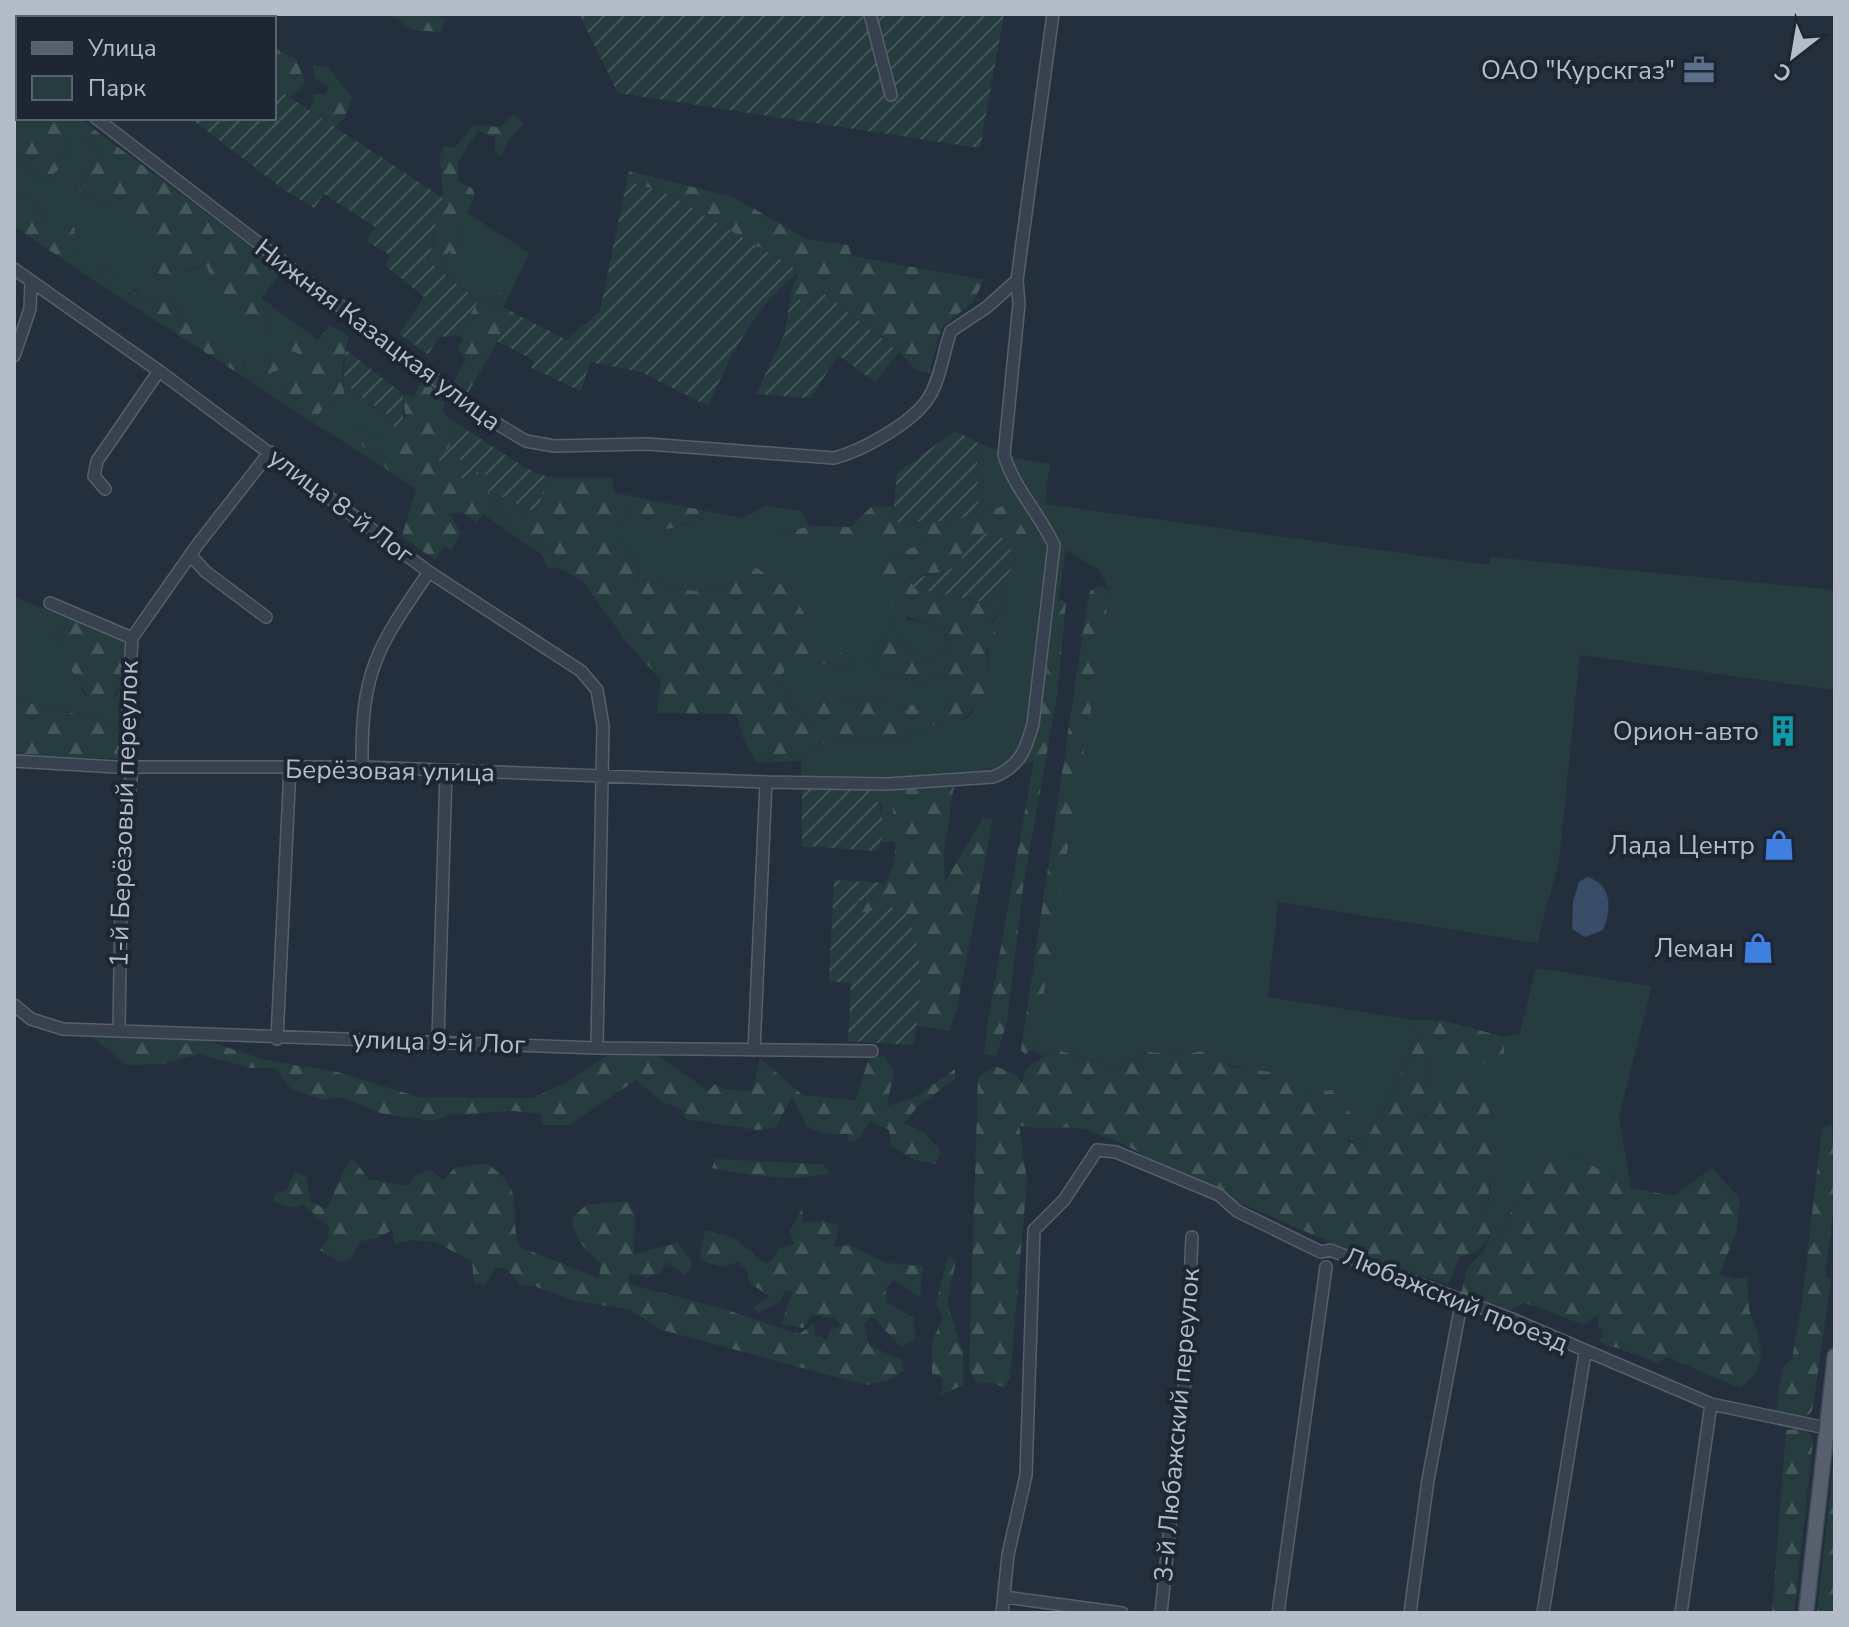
<svg xmlns="http://www.w3.org/2000/svg" width="1849" height="1627" font-family="'Nunito Sans',sans-serif">
	<style>
		.green { fill: #263c3f }
		.forest { fill: url(#forest-firs) }
		.garden { fill: url(#garden-furrows) }
		.water { fill: #394c67 }
		.lines { fill: none; stroke-linecap: round; stroke-linejoin: round }
		.minor-casing { stroke: #565f6c; stroke-width: 14 }
		.major-casing { stroke: #414a57; stroke-width: 17 }
		.minor { stroke: #38414e; stroke-width: 11 }
		.major { stroke: #56606e; stroke-width: 14 }
		.labels { text-anchor: middle; dominant-baseline: central; stroke-width: 8; stroke-linejoin: round; paint-order: stroke }
		.poi-label { font-size: 26px; fill: #b4bcc9; stroke: #1d2633; text-anchor: end }
		.street-label { font-size: 26px; fill: #b4bcc9; stroke: #1d2633 }
	</style>
	<defs>
		<pattern id="forest-firs" width="22" height="20" patternUnits="userSpaceOnUse" patternTransform="scale(2)"><rect width="22" height="20" fill="#263c3f"/><path d="M5 1l3.5 6h-7zM16 11l3.5 6h-7z" fill="#435659"/></pattern>
		<pattern id="garden-furrows" width="10" height="10" patternUnits="userSpaceOnUse" patternTransform="scale(2)"><rect width="10" height="10" fill="#263c3f"/><path d="M-1 1l2-2M0 10L10 0M9 11l2-2" fill="none" stroke="#435659"/></pattern>
	</defs>
	<rect width="100%" height="100%" fill="#242f3e"/>
	<path class="green" d="M68 137H84L105 152 85 170 79 190 167 245 188 272 205 263 215 284V309L266 331 273 307 318 340 307 339 270 357 269 374 288 350 303 355 281 402 250 381 260 378 239 358 209 339 202 317 192 325 183 320 174 302 140 300 137 290 113 280 109 265 90 278 68 263 76 250 65 219H46L32 200 18 194 14 186V155L44 181 61 168Z
		M466 212 529 253 511 291 500 292 492 306 478 301 439 269 451 248 457 256 458 234Z
		M344 384 385 413 395 428 403 432 399 443 368 433 353 422 365 448 381 454 386 469 312 422 326 405 344 397Z
		M977 442 1018 459 1050 464 1045 504 1489 565 1491 557 1835 590V690L1580 655 1559 861 1537 943 1278 902 1268 997 1413 1020 1418 1041 1364 1145C1331 1139 1330 1108 1306 1092 1273 1070 1233 1072 1201 1051L1184 1055 1147 1052 1115 1068 1055 1049 1041 1056 1033 1050 1109 590 1099 570 1066 550 1034 760 990 781 954 786 899 785 895 842H881L882 806 802 784 801 761 756 763 782 754 808 753 834 738 872 742 915 735 940 721 969 717C978 703 986 687 988 671 990 642 983 631 1004 606L1001 594 1015 558 1027 563 1003 506 978 513Z
		M487 490 537 513 521 517 533 538 553 548 558 568H547L542 555 503 528 506 518 491 503Z
		M767 505 800 511 810 526 771 537 884 536 928 541 882 562 908 620 944 626 949 654 923 658 898 642 893 619 871 660 882 675 915 681 954 678 949 702C908 712 861 696 818 701L811 721 798 715 780 679 787 665 817 663 849 670 853 661 726 592 693 591 640 579 629 547 611 539 633 506 684 526 706 511 742 518Z
		M14 597 70 619 55 632C63 655 77 672 84 695L115 698 123 681 118 708 122 734 116 723 14 700Z
		M1536 968 1652 986 1619 1117 1631 1188 1572 1154 1514 1203 1503 1231 1483 1252 1493 1229 1486 1219 1491 1179 1421 1111 1431 1087 1432 1058 1503 1056 1504 1037 1520 1033Z"/>
	<path class="forest" d="M380 14H435L445 20 441 32 412 30 398 19Z
		M274 48 296 59 305 82 290 97 274 87Z
		M313 65 327 67 352 97 345 117 335 127 310 111 314 94H326L329 87 314 78Z
		M14 91 18 92V118H79L283 270 261 298 273 307 266 331 248 333 215 309 214 284 205 263 167 280 157 272 167 245 145 243 105 206 79 190 85 170 105 152 84 137 68 138 61 168 44 181 14 155Z
		M514 115 524 123 509 139 501 157 495 152V137L478 131 458 161 457 181 472 188 475 195 458 234 457 256 451 258 450 250 439 269 428 261 435 235 433 223 443 198 440 156 444 146 455 148 473 125 499 127Z
		M629 171 733 197 807 239 848 245 852 256 984 280 973 302 942 327 929 373 916 370 899 352 822 291 810 308 791 292 799 271 666 193 627 181Z
		M14 186 18 194 32 200 45 219H65L75 228 73 239 76 250 68 263 14 226Z
		M110 265 113 280H128L141 300 174 302 183 320 191 325 202 316 210 326 209 339 233 337 241 351 243 365 250 361 258 363 260 378 250 381 90 278Z
		M511 291 503 307 514 313 468 393 453 383 466 360 458 348 463 339 458 335 478 301 492 306 500 292Z
		M330 325 349 336 343 359 344 397 326 405 312 422 281 402 302 355 288 350 281 369 268 374 270 357 288 330 318 340Z
		M422 377 446 394 443 413 458 424 449 446 459 459 486 474 491 503 506 518 503 528 483 514 477 522 460 512 450 514 461 533 451 550 445 546 435 560 402 536 416 489 386 469 381 454 365 448 350 433 352 421 368 433 399 442 405 414 403 394 414 398Z
		M547 477 611 478 615 493 706 511C679 529 670 534 638 523L632 507 612 539 629 547 640 579 693 591 726 592 736 572 757 568 792 592 819 641 853 660 850 670 817 663 810 677 787 665 780 680 798 714 810 721 817 701C861 696 908 712 949 701L953 678 915 681 881 675 871 660 893 618 898 642 923 658 949 654 944 626C904 619 876 609 882 562L926 541C873 535 821 542 769 537L810 526 850 527 871 507 893 506 898 522 950 521 1003 506 1016 514 1032 545 1027 564 1015 558 1004 539 949 572 928 573 912 581 914 588 988 603 1001 594 1004 606 991 621 998 641 986 649 988 671 1005 678 1009 694 995 706 979 701 957 728 940 721 915 735 872 742 834 738 808 753 782 754 756 763 743 738 737 714 657 713 661 680 626 641 581 579 558 568 553 548 533 538 515 523 521 517 537 512Z
		M1100 586 1109 590 1104 630 1040 1015 1033 1050 1025 1054 1021 1050 1085 618 1090 591Z
		M1061 600 1066 603 1057 696 1023 887 1007 1022 996 1057 984 1053 988 1020 1034 760 1056 603Z
		M70 619 118 636 127 647C124 672 123 692 102 708 84 701 62 651 55 632Z
		M14 700 116 723 127 759 14 755Z
		M899 785 954 786 944 853 945 882 983 818 993 820 957 1008 949 1031 917 1026 920 993 888 906 864 913 855 908 858 901 880 897C883 884 895 865 895 855 897 828 887 810 899 785Z
		M1413 1020 1445 1021 1504 1037V1056L1489 1064 1432 1058 1431 1087 1422 1111 1426 1119 1454 1063 1487 1102 1495 1136 1486 1218 1493 1229C1485 1244 1478 1255 1460 1256L1448 1284C1357 1257 1270 1217 1184 1176 1153 1161 1124 1142 1091 1131 1069 1123 1042 1132 1019 1125L1027 1181 1010 1378 1005 1387 986 1382 978 1384 969 1371 978 1077 996 1066 1017 1076 1022 1082 1027 1068 1055 1049 1115 1068 1148 1052 1184 1055 1201 1051 1232 1067 1288 1074 1307 1093 1332 1090 1350 1113 1348 1142 1364 1145 1418 1041Z
		M87 1032 196 1037 265 1060 337 1072 419 1097 532 1098 564 1084 608 1055 648 1048 708 1091 715 1084 724 1089 752 1091 760 1058 802 1095 856 1100 870 1054 884 1057 894 1070 887 1106 914 1098 955 1069V1079L919 1105 904 1123 924 1132 941 1152 935 1164 912 1159 891 1146 889 1130 870 1121 860 1138 849 1142 847 1134H827L808 1127 792 1097 775 1128 758 1130 685 1119 681 1109 663 1102 636 1080 569 1125H543L541 1114 513 1111 449 1115 432 1121 380 1113 341 1097 325 1100 292 1090 275 1068H250L199 1054 162 1064 126 1065Z
		M1832 1124 1835 1198 1825 1276 1831 1279 1815 1393 1812 1411 1806 1418 1775 1412 1783 1367 1792 1359 1802 1302 1822 1127Z
		M1572 1154 1631 1188 1673 1196 1712 1168 1740 1199 1736 1234 1719 1274 1736 1279 1747 1277C1748 1289 1747 1305 1751 1315 1763 1343 1769 1367 1740 1388L1667 1357 1656 1362 1600 1342 1604 1332 1598 1325 1599 1313 1585 1325 1525 1303 1508 1311 1461 1294 1467 1268 1503 1231 1534 1155Z
		M352 1158 369 1179 408 1186 416 1175 430 1169 443 1180 455 1168 486 1163C530 1193 506 1210 520 1247L599 1278 601 1263C585 1251 574 1238 572 1218L587 1204 629 1202 635 1216 634 1254 678 1243 692 1262 685 1275 666 1262 660 1273 648 1277 629 1274 630 1284 724 1309 799 1334 815 1323V1334L826 1340 832 1329 842 1326 834 1318 812 1315 803 1328 781 1324 793 1292 785 1290 781 1301 758 1313 753 1307 770 1297 749 1282 747 1269 738 1262 722 1267 699 1260 705 1230 734 1238 766 1264 775 1257 779 1248 794 1244 790 1231 802 1209 803 1222 824 1221 839 1225 834 1247 850 1245 886 1263 923 1266 920 1297 893 1280 885 1289 888 1303 914 1318 915 1339 901 1347 872 1316 864 1324 869 1345 903 1361 904 1370 891 1379 866 1385 662 1330 630 1310 572 1300 534 1286H522L507 1269 496 1268 485 1285 474 1283 472 1261 435 1242 413 1240 394 1244 392 1230 378 1238 361 1241 350 1259 339 1262 320 1250 328 1240 329 1227 303 1204 294 1208 273 1202 276 1193 286 1190 295 1172 306 1176 311 1202 326 1209C336 1191 340 1174 352 1158Z
		M715 1159 822 1164 830 1173C792 1183 751 1175 712 1168Z
		M948 1256 956 1261 947 1303 963 1352V1385L941 1395 943 1378 932 1374V1341L943 1318 936 1303Z
		M1800 1429 1810 1434 1813 1441 1794 1613H1772L1786 1430Z
		M1835 1449V1613H1817Z"/>
	<path class="garden" d="M149 14H259V18H159Z
		M579 14H1004L980 148 618 93Z
		M274 87 443 198C435 219 434 239 428 261L478 301 458 335 439 337 428 354 399 334 424 297 386 266 390 255 366 241 375 227 324 194 314 208 286 191 190 118H274Z
		M627 181 666 193 800 271C754 307 731 354 708 406L641 372 590 362 581 391 531 368 534 360 497 341 514 313 567 340 600 311Z
		M821 291 899 352 875 382 838 355 811 398 756 394 785 333 791 292 810 308Z
		M345 349 403 394V432L395 428 385 413 344 384Z
		M458 424 524 467 547 477 537 513 487 490 486 474 477 472 468 484 459 475 464 463 459 459 446 467 438 460 450 446Z
		M955 431 977 442 978 513 950 521 898 522 894 506 897 473Z
		M984 533 1004 539 1015 558 1001 594 988 603 914 588 911 581C930 572 947 575 962 562L963 541Z
		M802 784H868C881 804 889 827 877 851L802 846Z
		M834 880 883 883 880 897 858 901 855 908 864 913 888 906 909 916C924 959 922 1001 913 1045L848 1041 851 984 829 981Z"/>
	<path class="water" d="M1587 877C1612 884 1612 908 1603 930L1585 937 1572 929 1573 901 1579 882Z"/>
	<g class="lines">
		<defs>
			<path id="minor" d="M870 14 891 95
				M54 18V14
				M14 71H18
				M96 118 479 413 526 441 554 446 647 444 834 458C862 451 914 422 929 397 941 378 943 352 951 331L987 307 1017 280 1053 14
				M14 269 159 371 429 572 581 671 597 690 603 726 597 1048
				M14 356 30 309 31 281
				M105 489 94 476 97 461 159 371
				M190 555 206 572 266 617
				M50 603 132 638
				M14 761 116 767H362L766 782 887 784 993 777C1020 767 1026 749 1033 724L1054 545C1039 513 1014 488 1004 455L1019 304 1017 280
				M362 767C361 671 376 649 429 572
				M14 1005 31 1019 63 1029 597 1048 872 1051
				M119 1030 121 903 131 777 128 706 132 638 198 544 270 452
				M277 1039 290 768
				M438 1040 446 772
				M754 1050 766 782
				M1005 1597 1122 1613
				M1002 1613 1008 1555 1026 1475 1034 1230 1064 1200 1097 1150 1116 1152 1219 1195 1237 1211 1321 1252 1330 1250 1512 1319 1711 1404 1826 1428
				M1161 1613 1186 1371 1192 1237
				M1278 1613 1326 1267
				M1410 1613 1428 1480 1462 1299
				M1543 1613 1585 1353
				M1681 1613 1711 1404"/>
			<path id="major" d="M1806 1613 1835 1356"/>
		</defs>
		<use href="#minor" class="minor-casing"/>
		<use href="#major" class="major-casing"/>
		<use href="#minor" class="minor"/>
		<use href="#major" class="major"/>
	</g>
	<defs>
		<symbol id="office-bare" viewBox="-9 -9 18 18"><path d="M-6-3h4V-5.5h4V-3h4V5H-6ZM-1-4.5V-3h2v-1.5ZM-6 0V1H6V0Z" fill="#5c6f8a" stroke="#1d2633" stroke-width="2.5" paint-order="stroke"/></symbol>
		<symbol id="building-bare" viewBox="-9 -9 18 18"><path d="M-4-6H4V6H1V3H-1V6H-4ZM-2.5-4.3h1.7v1.8h-1.7ZM.8-4.3h1.7v1.8H.8ZM-2.5-1h1.7V.8h-1.7ZM.8-1h1.7V.8H.8Z" fill="#0f9aa8" stroke="#1d2633" stroke-width="2.5" paint-order="stroke"/></symbol>
		<symbol id="shop-bare" viewBox="-9 -9 18 18"><path d="M-5-2.5h2.3a2.7 3.5 0 0 1 5.4 0H5L5.5 6h-11ZM-1.5-2.5h3a1.5 2.3 0 0 0-3 0Z" fill="#3f7fe0" stroke="#1d2633" stroke-width="2.5" paint-order="stroke"/></symbol>
	</defs>
	<g fill-rule="evenodd">
		<use href="#office-bare" x="1677" y="48" width="44" height="44"/>
		<use href="#building-bare" x="1761" y="709" width="44" height="44"/>
		<use href="#shop-bare" x="1757" y="823" width="44" height="44"/>
		<use href="#shop-bare" x="1736" y="926" width="44" height="44"/>
	</g>
	<g class="labels">
		<g class="poi-label">
			<text x="1675" y="70">ОАО "Курскгаз"</text>
			<text x="1759" y="731">Орион-авто</text>
			<text x="1755" y="845">Лада Центр</text>
			<text x="1734" y="948">Леман</text>
		</g>
		<g class="street-label">
			<text transform="translate(378 335) rotate(37)">Нижняя Казацкая улица</text>
			<text transform="translate(341 506) rotate(37)">улица 8-й Лог</text>
			<text transform="translate(390 771) rotate(1)">Берёзовая улица</text>
			<text transform="translate(124 814) rotate(-88)">1-й Берёзовый переулок</text>
			<text transform="translate(439 1042) rotate(2)">улица 9-й Лог</text>
			<text transform="translate(1456 1300) rotate(22)">Любажский проезд</text>
			<text transform="translate(1177 1425) rotate(-85)">3-й Любажский переулок</text>
		</g>
	</g>
	<rect width="1849" height="1627" fill="none" stroke="#b4bcc9" stroke-width="32"/>
	<rect x="16" y="16" width="260" height="104" fill="#1d2633" stroke="#59626f" stroke-width="2"/>
	<rect x="32" y="42" width="40" height="12" fill="#56606e" stroke="#59626f" stroke-width="2"/>
	<text x="88" y="56" font-size="24" fill="#b4bcc9">Улица</text>
	<rect x="32" y="76" width="40" height="24" fill="#263c3f" stroke="#59626f" stroke-width="2"/>
	<text x="88" y="96" font-size="24" fill="#b4bcc9">Парк</text>
	<g transform="translate(1793 56) rotate(211)" stroke="#1d2633" stroke-width="6" paint-order="stroke">
	<path d="M0-6L14 30L0 20L-14 30Z" fill="#b4bcc9"/>
	<text y="-12" font-size="22" font-weight="bold" text-anchor="middle" fill="#b4bcc9">С</text>
	</g>
</svg>
